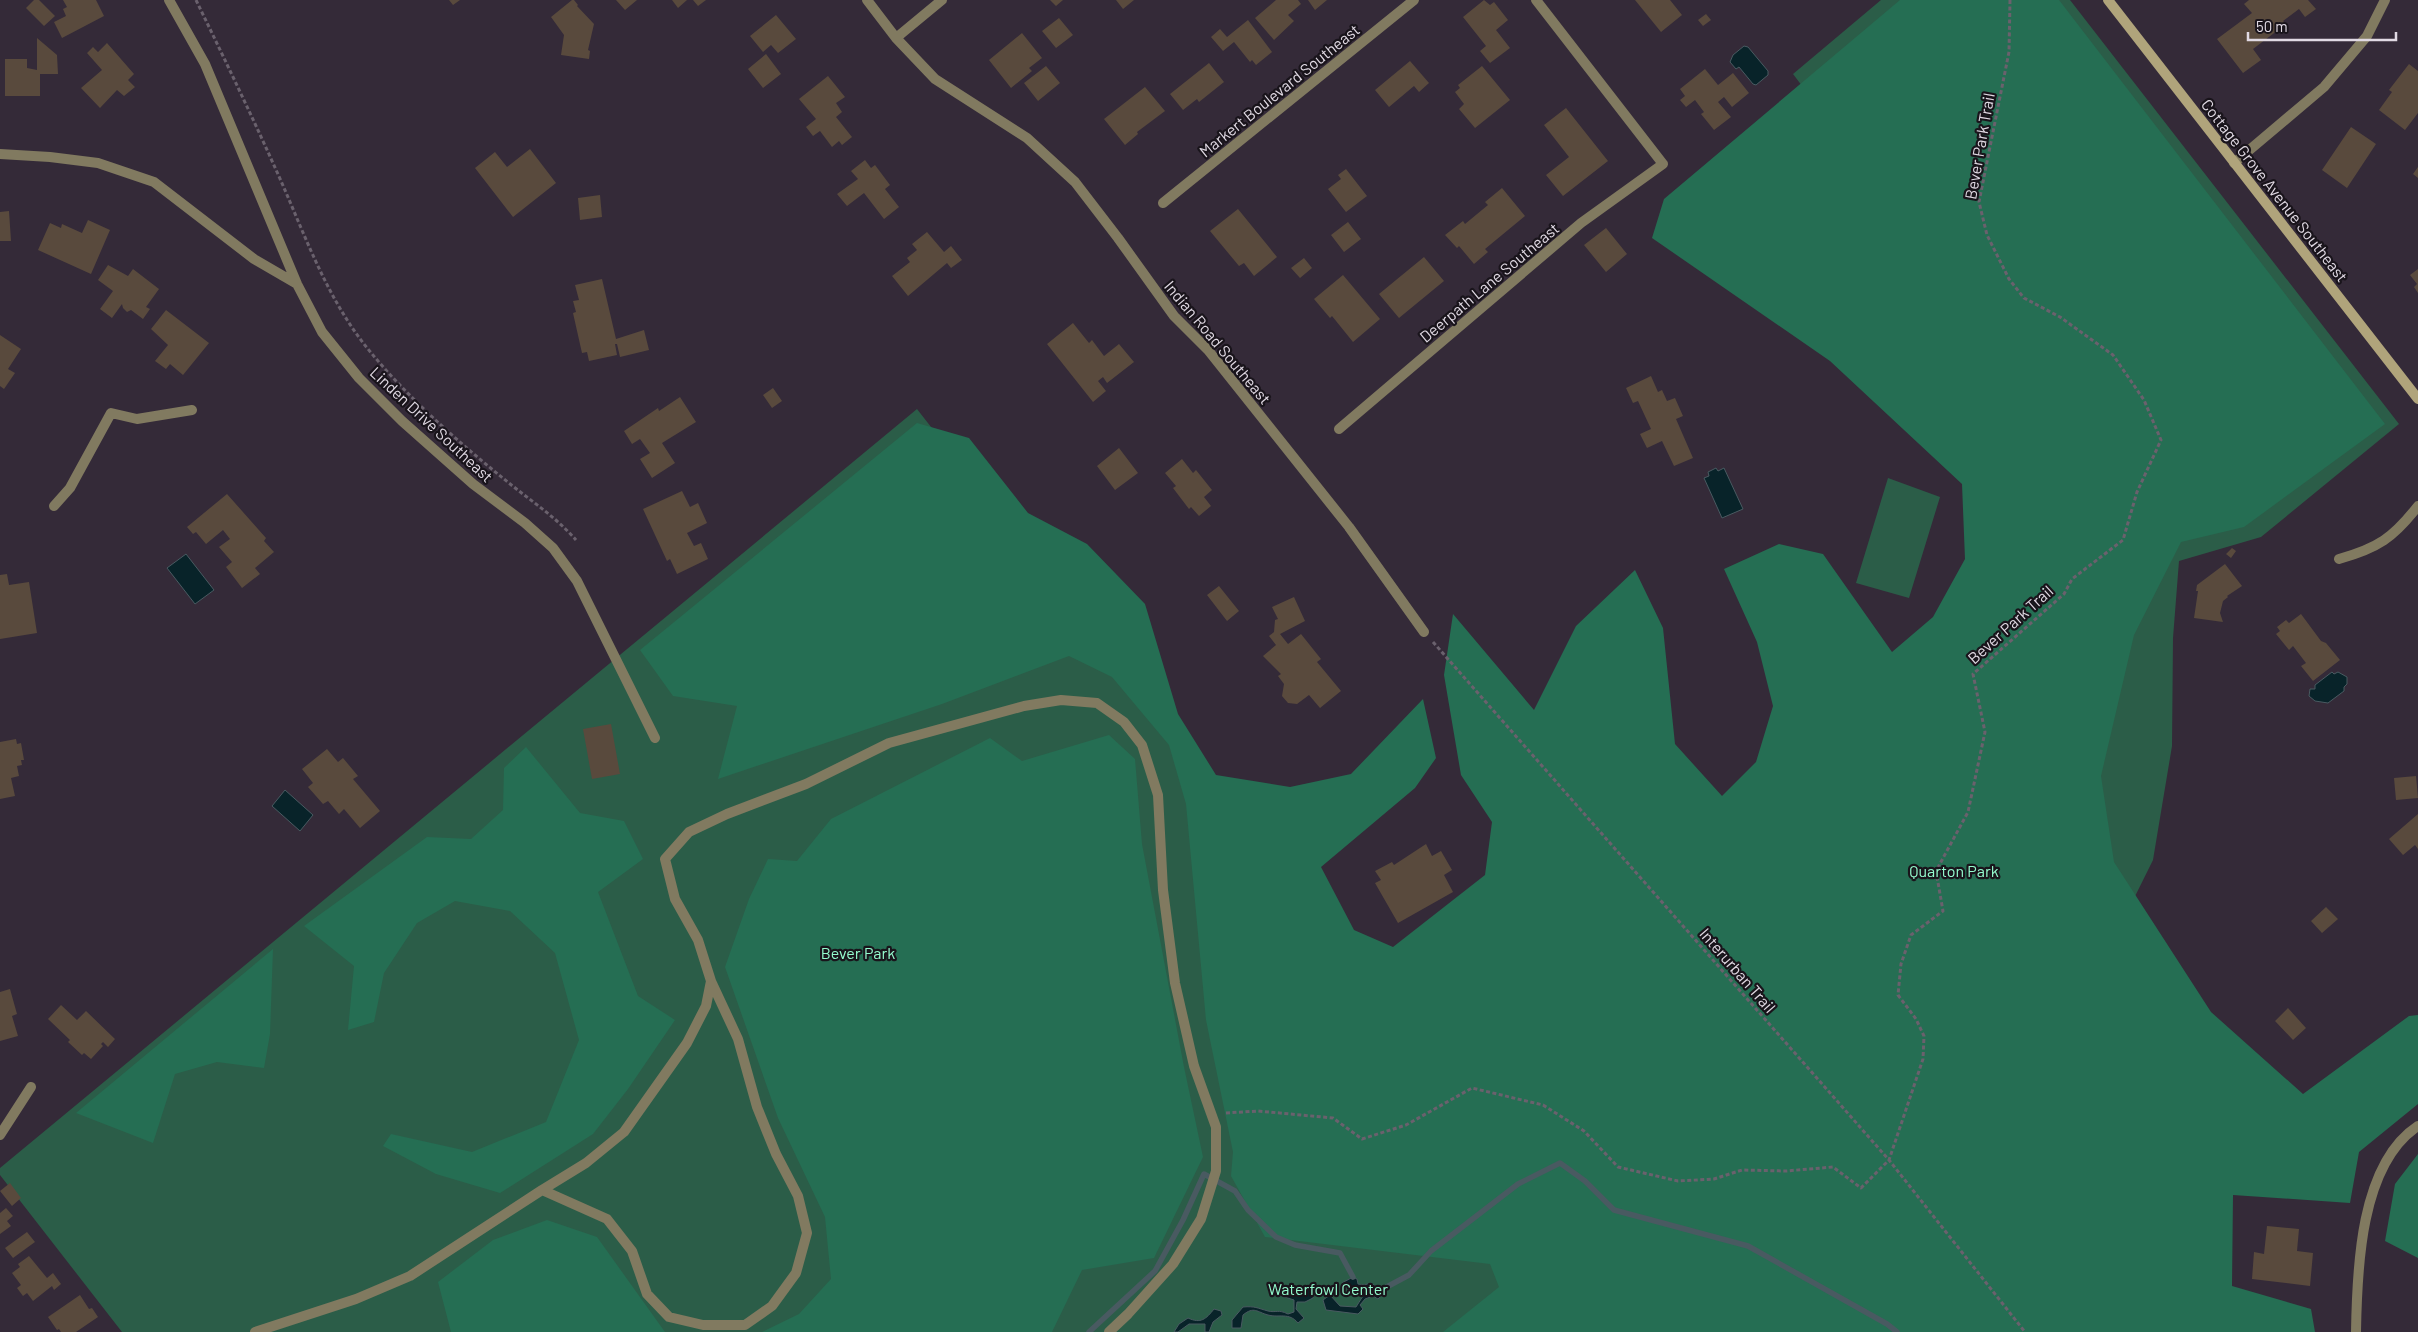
<svg xmlns="http://www.w3.org/2000/svg" width="2418" height="1332" font-family="Barlow,sans-serif">
	<style>
		.green { fill: #2b5d48 }
		.forest { fill: #256e53 }
		.water { fill: #082329; stroke: #495a61 }
		.lines { fill: none; stroke-linecap: round; stroke-linejoin: round }
		.stream { stroke: #495a61; stroke-width: 5.5 }
		.building { fill: #594a3d }
		.path { stroke: #6a616d; stroke-width: 3; stroke-dasharray: 4 2.5; stroke-linecap: butt }
		.service { stroke: #817a60; stroke-width: 10 }
		.minor { stroke: #817a60; stroke-width: 10 }
		.secondary { stroke: #b0a47b; stroke-width: 10 }
		.labels { text-anchor: middle; dominant-baseline: central; stroke-width: 4.5; stroke-linejoin: round; paint-order: stroke }
		.street-label { font-size: 16px; fill: #e1dae4; stroke: #19141b }
		.park-label { font-size: 16px; fill: #94fbce; stroke: #19141b }
	</style>
	<rect width="100%" height="100%" fill="#342a38"/>
	<path class="green" d="M1881 0H2070L2399 424 2261 537 2179 561 2173 638 2172 746 2153 860 2098 971 2048 1332H122L0 1175V1168L917 409 1372 992 1676 879 2124 511 1793 74Z
		M1888 478 1940 497 1909 598 1856 583Z"/>
	<path class="forest" d="M1900 0H2059L2385 424 2244 527 2181 542 2134 635 2101 776 2114 862 2211 1012 2303 1094 2409 1016 2418 1015V1104L2359 1152 2350 1203 2233 1195 2232 1286 2311 1309 2315 1332H1443L1499 1287 1490 1264 1265 1237 1231 1176 1233 1152 1206 1020 1186 804 1169 745 1112 677 1069 656 942 704 718 779 737 706 673 696 640 650 917 423 969 438 1028 513 1087 544 1145 604 1178 714 1216 775 1290 787 1351 774 1423 699 1436 758 1415 788 1321 867 1354 930 1393 947 1485 875 1492 822 1461 775 1444 675 1453 614 1534 710 1576 626 1635 570 1663 628 1675 744 1722 796 1756 762 1773 706 1757 642 1724 569 1779 544 1823 554 1892 652 1933 617 1965 559 1962 484 1830 361 1652 238 1664 199Z
		M1109 735 1135 759 1142 844 1184 1067 1203 1157 1154 1258 1082 1270 1052 1332H762L799 1314 831 1279 825 1217 778 1118 725 967 749 899 768 859 797 861 831 819 990 738 1022 761Z
		M526 747 580 813 624 821 643 859 598 892 638 996 675 1020 628 1089 593 1134 500 1193 436 1174 383 1146 391 1134 472 1152 546 1122 579 1040 555 953 510 911 455 901 417 923 384 973 374 1022 348 1030 354 966 304 926 427 837 471 839 503 810 504 768Z
		M273 949 270 1034 264 1068 217 1062 175 1074 153 1143 76 1113Z
		M2418 1154V1258L2385 1241 2395 1184Z
		M547 1220 597 1237 665 1332H451L438 1282 493 1240Z"/>
	<path class="water" d="M1744 46 1748 47 1768 71V75L1756 85 1753 84 1739 67 1736 69 1730 62 1733 55Z
		M1716 468 1718 471 1724 468 1743 509 1722 518 1704 478 1709 476 1708 472Z
		M186 554 214 590 195 604 167 568Z
		M2332 672 2334 674 2338 672 2347 677V684L2344 687V691L2328 703 2315 701 2309 696 2310 689H2315V685Z
		M285 790 313 815 300 831 272 806Z
		M1353 1277 1357 1279 1358 1284 1364 1285 1371 1283 1381 1290 1382 1295 1378 1299 1373 1296 1365 1299 1360 1305 1363 1309 1358 1314 1326 1310 1323 1300 1330 1295 1340 1306 1356 1307 1363 1296 1361 1292 1342 1283Z
		M1280 1284C1299 1294 1296 1286 1313 1286L1315 1289 1313 1298 1305 1302H1297L1296 1309 1304 1318 1298 1323C1289 1312 1279 1318 1268 1315 1257 1312 1254 1306 1243 1315L1241 1328H1232V1320L1243 1307C1255 1306 1257 1308 1268 1311 1276 1313 1278 1309 1288 1314L1294 1312V1300L1269 1292V1290Z
		M1214 1309 1221 1311 1222 1315 1213 1322 1209 1332H1205V1324H1189L1178 1332H1174L1179 1324 1188 1318C1201 1324 1206 1319 1214 1309Z"/>
	<g class="lines">
		<path class="stream" d="M1381 1290 1409 1275 1431 1251 1518 1184 1560 1163 1585 1181 1614 1210 1748 1246 1887 1324 1897 1332
			M1089 1332 1155 1271 1183 1220 1204 1174 1235 1191 1248 1210 1276 1237 1295 1245 1340 1253 1353 1277"/>
	</g>
	<path class="building" d="M34 0H39L55 16 44 26 26 8Z
		M63 0H96L104 16 62 38 54 22 66 16 63 9 67 7Z
		M449 0H460L453 5Z
		M572 0H574L578 5 577 6 594 24 588 50 590 51 589 59 561 55 564 35 551 17Z
		M616 0H637L625 10Z
		M672 0H687L678 8Z
		M693 0H706L698 6Z
		M1050 0H1063L1056 6Z
		M1116 0H1134L1123 9Z
		M1276 0H1298L1301 4 1288 15 1294 21 1274 40 1255 18Z
		M1308 0H1327L1315 10Z
		M1484 0 1490 5 1494 2 1508 20 1496 30 1510 48 1490 63 1480 51 1486 46 1463 17Z
		M1635 0H1670L1682 15 1661 32Z
		M2249 0H2308L2316 9 2305 17 2299 9 2283 21 2286 24 2253 49 2261 60 2243 73 2217 39 2252 13 2244 4Z
		M1706 14 1711 20 1703 26 1698 20Z
		M776 15 796 39 778 53 771 45 763 52 750 36Z
		M1059 18 1073 35 1056 48 1042 31Z
		M1248 20 1272 52 1256 65 1252 60 1250 62 1234 42 1223 51 1211 37 1220 29 1227 37Z
		M1022 33 1042 58 1029 68 1032 71 1011 88 989 60Z
		M37 38 57 55 58 74H40V96H5V59H27V68L37 70Z
		M107 43 134 74 128 80 135 87 124 96 117 90 100 108 81 88 102 70 87 53 93 47 98 52Z
		M766 54 781 74 763 88 748 69Z
		M1410 61 1429 83 1419 92 1414 86 1389 107 1375 90Z
		M1209 63 1224 82 1199 102 1197 99 1183 110 1170 94Z
		M2409 64 2418 71V113L2405 130 2379 110 2392 92 2389 90Z
		M1046 66 1060 83 1038 101 1024 83Z
		M1482 66 1510 100 1475 128 1459 109 1464 104 1455 92 1460 88 1458 85Z
		M1705 69 1718 85 1733 73 1749 93 1732 107 1724 97 1718 102 1731 117 1714 130 1701 114 1704 112 1695 100 1686 107 1680 100 1685 96 1680 89Z
		M828 76 845 97 836 103 842 112 836 117 852 137 842 145 839 141 832 147 820 131 813 136 806 127 816 119 799 99Z
		M1145 87 1165 111 1137 132 1138 134 1125 145 1104 119Z
		M1566 108 1608 161 1563 196 1546 175 1569 157 1544 125Z
		M2351 127 2376 144 2347 188 2322 170Z
		M530 149 556 183 513 217 475 168 495 152 507 167Z
		M865 160 871 168 875 165 890 185 885 189 899 207 884 219 864 193 847 206 837 194 858 179 851 171Z
		M2418 167V178L2413 174Z
		M1346 169 1367 196 1346 212 1328 189 1341 179 1338 175Z
		M1502 188 1525 216 1485 249 1488 252 1474 264 1459 246 1457 248 1445 235 1463 221 1465 224 1488 205 1485 202Z
		M600 195 602 217 580 220 578 198Z
		M1238 209 1277 257 1254 276 1244 263 1239 266 1210 231Z
		M9 211 11 241H0V212Z
		M88 220 110 230 91 274 38 250 50 223 61 228 62 224 82 233Z
		M1348 222 1361 239 1344 252 1331 235Z
		M1606 228 1627 254 1606 272 1584 245Z
		M927 232 944 252 951 246 962 260 951 268 947 263 908 296 892 276 910 262 907 258 917 250 912 244Z
		M1424 257 1444 281 1399 318 1379 294Z
		M1304 258 1312 268 1300 278 1291 268Z
		M108 265 128 276 133 269 159 289 146 307 150 309 143 319 131 310 127 312 123 308 122 304 112 318 100 309 113 291 98 280Z
		M2418 269V293L2414 287 2417 284 2410 275Z
		M1343 275 1380 319 1353 342 1332 316 1330 318 1314 299Z
		M602 279 616 339 644 330 649 350 620 357 617 344H615L617 355 589 361 587 352 582 353 573 313 576 312 573 301 579 300 575 285Z
		M166 310 209 343 183 375 170 364 166 369 155 361 168 345 151 329Z
		M1073 323 1089 343 1092 340 1104 356 1119 344 1134 362 1107 383 1103 377 1098 381 1106 391 1093 402 1047 344Z
		M0 335 21 349 8 369 15 373 4 389 0 386Z
		M1651 376 1658 392 1662 390 1667 401 1675 398 1683 416 1676 419 1693 458 1674 466 1662 441 1647 448 1640 434 1651 429 1638 401 1633 403 1626 388Z
		M773 388 782 401 772 408 763 395Z
		M680 397 696 422 662 443 675 463 652 478 640 459 650 453 640 439 632 444 624 431 658 408 659 411Z
		M1119 448 1138 473 1115 490 1097 466Z
		M1182 459 1193 473 1196 470 1212 490 1204 497 1211 506 1199 516 1191 507 1189 509 1173 488 1176 486 1165 473Z
		M682 491 690 507 698 503 707 523 687 533 694 546 701 543 708 559 677 574 670 559 667 561 643 509Z
		M227 494 266 538 264 541 274 552 255 568 260 574 242 588 226 567 232 562 219 547 230 539 223 530 206 544 196 532 193 534 187 527Z
		M2232 548 2236 551 2231 558 2226 554Z
		M2225 564 2242 586 2227 596 2228 597 2223 601 2220 613 2223 622 2194 618 2198 591H2196L2197 585Z
		M7 574 9 585 29 582 37 633 0 639V575Z
		M1219 586 1239 611 1227 621 1207 595Z
		M1294 597 1305 621 1280 634 1288 644 1301 634 1321 659 1317 662 1341 691 1320 708 1309 695 1297 704 1288 703 1282 696 1284 684 1278 676 1281 674 1263 656 1276 645 1269 636 1274 632 1275 620 1278 619 1272 607Z
		M2301 614 2321 641 2326 643 2340 660 2313 681 2301 666 2306 663 2293 646 2289 650 2276 634 2280 631 2277 627 2286 620 2289 623Z
		M611 724 620 774 592 779 583 729Z
		M16 739 17 744 21 743 24 760H21L22 765 17 766 19 776 11 778 15 796 0 799V742Z
		M327 749 338 762 343 758 358 776 353 779 380 811 360 828 344 809 339 814 328 801 323 804 308 787 313 783 302 769Z
		M2416 776 2418 798 2396 800 2394 778Z
		M2418 814V849L2415 845 2403 855 2389 839Z
		M1426 844 1432 856 1441 851 1452 870 1444 875 1453 892 1398 923 1375 883 1381 880 1375 871 1392 862 1394 865Z
		M2326 907 2338 919 2322 933 2311 921Z
		M10 989 17 1014 12 1016 18 1036 0 1041V992Z
		M61 1005 77 1020 86 1011 115 1039 108 1047 103 1042 101 1044 103 1046 91 1059 84 1053 82 1055 68 1042 70 1040 48 1019Z
		M2288 1008 2306 1028 2293 1040 2275 1021Z
		M10 1183 21 1198 12 1206 0 1191Z
		M6 1208 13 1216 7 1221 11 1226 0 1234V1213Z
		M2267 1226 2299 1229 2297 1251 2313 1253 2310 1286 2252 1279 2254 1252 2264 1254Z
		M27 1232 35 1242 13 1258 5 1248Z
		M29 1256 47 1278 53 1273 61 1284 54 1290 52 1286 33 1301 27 1293 23 1296 17 1288 21 1285 12 1273 20 1267 18 1264Z
		M80 1295 89 1309 92 1308 98 1317 76 1332H61L59 1329 57 1330 48 1317Z"/>
	<g class="lines">
		<path class="path" d="M196 0C225 60 254 120 281 181 306 238 328 300 368 349 406 396 457 441 504 479 528 499 555 516 576 540
			M1433 642 1889 1160 2025 1332
			M1226 1113 1258 1111 1333 1118 1362 1139 1406 1125 1472 1088 1543 1105 1584 1131 1618 1167 1678 1181 1714 1179 1742 1170 1786 1171 1833 1167 1861 1188 1889 1160 1923 1059 1924 1036 1916 1019 1898 995 1901 964 1911 935 1943 911 1936 871 1968 812 1985 732 1973 674 2064 594 2072 579 2123 540 2137 492 2161 440 2144 400 2113 355 2060 317 2024 298 2009 279 1987 235 1979 202 2009 52 2010 0"/>
		<path class="service" d="M54 506 70 488 111 413 137 419 192 410
			M2339 559C2378 548 2393 538 2418 506
			M542 1190 586 1163 624 1132 687 1043 706 1006 711 981
			M255 1332 356 1299 410 1276 542 1190 607 1219 632 1251 647 1294 669 1317 703 1325H745L772 1306 796 1273 807 1233 798 1196 776 1154 757 1107 738 1039 711 981 698 940 675 899 665 859 689 832 727 814 806 784 889 743 1024 706 1061 700 1097 703 1124 722 1142 745 1158 795 1163 890 1175 983 1194 1066 1216 1127V1171L1201 1219 1173 1264 1128 1314 1109 1332"/>
		<path class="minor" d="M169 0 205 64 297 284 322 332 359 378 402 421 473 484 525 523 553 548 577 581 655 738
			M867 0 896 38 935 79 1027 138 1075 182 1118 238 1174 316 1208 350 1349 527 1424 632
			M896 38 942 0
			M0 154 50 157 98 163 154 182 254 259 297 284
			M2234 163 2324 87 2367 36 2385 0
			M1163 203 1414 0
			M1339 429 1581 223 1663 164 1536 0
			M0 1135 31 1087
			M2356 1332C2357 1269 2360 1164 2418 1126"/>
		<path class="secondary" d="M2108 0 2418 399"/>
	</g>
	<g class="labels">
		<g class="street-label">
			<text transform="translate(1279 90) rotate(-39)">Markert Boulevard Southeast</text>
			<text transform="translate(1979 146) rotate(-80)">Bever Park Trail</text>
			<text transform="translate(2275 190) rotate(52)">Cottage Grove Avenue Southeast</text>
			<text transform="translate(1489 282) rotate(-40)">Deerpath Lane Southeast</text>
			<text transform="translate(1218 342) rotate(50)">Indian Road Southeast</text>
			<text transform="translate(432 424) rotate(43)">Linden Drive Southeast</text>
			<text transform="translate(2010 624) rotate(-42)">Bever Park Trail</text>
			<text transform="translate(1738 970) rotate(49)">Interurban Trail</text>
		</g>
		<g class="park-label">
			<text x="1954" y="870">Quarton Park</text>
			<text x="858" y="952">Bever Park</text>
			<text x="1328" y="1288">Waterfowl Center</text>
		</g>
	</g>
	<path d="M2248 32v8h148v-8" fill="none" stroke="#e1dae4" stroke-width="2.5"/>
	<text x="2256" y="32" font-size="15" fill="#e1dae4" stroke="#19141b" stroke-width="4" paint-order="stroke">50 m</text>
</svg>
